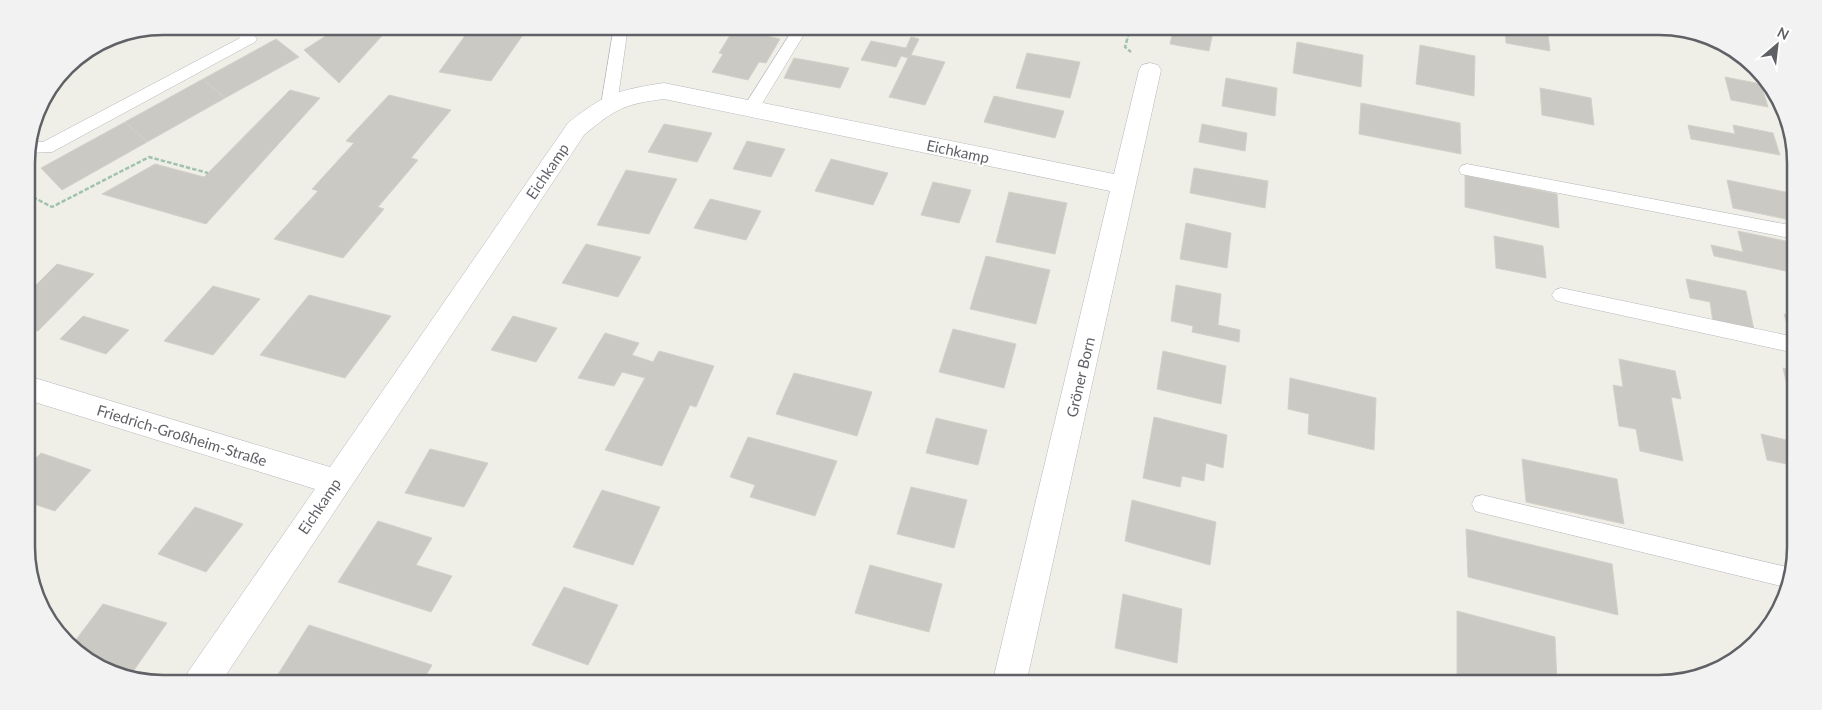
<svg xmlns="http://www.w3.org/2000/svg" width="1822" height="710" font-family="Lato,sans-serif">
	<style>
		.building { fill: #cbc9c4; stroke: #d3d1c7 }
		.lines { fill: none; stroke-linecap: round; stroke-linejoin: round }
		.service-casing { stroke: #b5b6bb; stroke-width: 1 }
		.minor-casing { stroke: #b5b6bb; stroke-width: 1 }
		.path { stroke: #a1c2ae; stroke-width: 2.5; stroke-dasharray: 4.5 2; stroke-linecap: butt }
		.service { fill: #fff; fill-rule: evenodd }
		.minor { fill: #fff; fill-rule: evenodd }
		.labels { text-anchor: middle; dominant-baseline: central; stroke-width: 4; stroke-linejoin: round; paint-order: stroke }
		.street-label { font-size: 15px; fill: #5f6166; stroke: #fff }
		.rim { fill: none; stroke: #5f6166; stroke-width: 2.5 }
	</style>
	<rect width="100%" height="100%" fill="#efefe8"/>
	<path class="building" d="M391 26 339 83 304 50 341 26Z
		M472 26H529L491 81 439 72Z
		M680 26H708L705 31Z
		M1174 26 1214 27 1209 51 1170 44Z
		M1360 26H1394V33Z
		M1505 26H1547L1550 51 1506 43Z
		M734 29 780 39 766 63 759 62 748 80 712 72 723 54 719 53Z
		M911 37 919 39 911 55 945 62 925 105 889 97 908 58 901 56 896 67 861 60 871 41 906 48Z
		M276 39 299 57 225 98 203 79Z
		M1712 40 1729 52 1714 49Z
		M1297 42 1363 55 1361 87 1293 73Z
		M1420 45 1475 56 1474 96 1416 84Z
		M1027 53 1080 62 1070 98 1016 88Z
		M794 58 849 68 840 88 784 78Z
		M1725 77 1761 84 1768 107 1731 100Z
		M1226 78 1277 88 1275 116 1222 106Z
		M203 79 225 98 147 142 125 122Z
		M1540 88 1591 98 1594 125 1542 115Z
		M290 90 320 98 206 224 102 194 155 164 204 177Z
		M389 95 451 110 411 158 418 160 378 207 384 209 343 258 274 239 318 191 312 189 354 143 346 141Z
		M994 96 1064 111 1055 138 984 122Z
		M1361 103 1460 123 1461 154 1359 134Z
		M125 122 147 142 62 190 41 168Z
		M664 124 712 133 697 162 648 152Z
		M1202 124 1247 133 1245 151 1199 142Z
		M1688 125 1735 134 1733 125 1773 133 1780 155 1691 139Z
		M747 141 785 149 771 177 733 169Z
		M831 159 888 173 873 205 815 191Z
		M1194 168 1268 181 1265 208 1190 193Z
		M626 170 677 179 649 234 597 225Z
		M1465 175 1557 194 1559 228 1465 207Z
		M1727 180 1795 194V221L1733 208Z
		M933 182 971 190 959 223 921 215Z
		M1009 192 1067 203 1055 254 996 242Z
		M710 199 761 211 746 240 694 228Z
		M1186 223 1231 233 1227 268 1180 259Z
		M1738 231 1795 243V273L1714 256 1711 245 1743 252Z
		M1494 236 1543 246 1546 278 1496 268Z
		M586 244 641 257 618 297 562 283Z
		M986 256 1050 270 1036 324 970 309Z
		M57 264 94 274 38 331 28 328 27 294Z
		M1686 279 1746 291 1754 330 1713 322 1710 302 1690 298Z
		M1176 285 1221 294 1218 325 1240 330 1239 342 1192 332 1193 326 1171 321Z
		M213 286 260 299 213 355 164 341Z
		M309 295 391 316 345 378 260 355Z
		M1784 314 1795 316V339L1791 338Z
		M83 316 129 330 106 354 60 339Z
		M513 316 557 328 536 362 491 350Z
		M953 329 1016 344 1004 388 939 372Z
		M605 333 639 343 632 355 653 362 659 351 714 366 696 407 690 405 662 466 605 450 645 378 622 372 614 386 578 378Z
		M1163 351 1226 366 1221 404 1157 389Z
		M1619 359 1675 371 1681 399 1671 397 1683 461 1640 451 1636 429 1619 426 1613 385 1623 387Z
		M1783 368 1795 371V404L1791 403Z
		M794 373 872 392 857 436 776 414Z
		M1290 378 1376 398 1374 450 1308 434 1309 414 1288 409Z
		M1154 417 1227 435 1223 468 1206 463 1204 481 1182 476 1180 487 1143 478Z
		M936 418 987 430 978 465 926 453Z
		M1761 434 1795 442 1796 466 1767 460Z
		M748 437 837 461 815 516 750 497 755 485 730 477Z
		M430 449 488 463 464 507 405 493Z
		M41 453 91 470 55 511 28 502V466Z
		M1522 459 1617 479 1624 524 1526 502Z
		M911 487 967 500 954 548 897 534Z
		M602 490 660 507 633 565 573 547Z
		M1132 500 1216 522 1210 565 1125 541Z
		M195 507 243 524 206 572 158 554Z
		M378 521 432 538 416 565 452 576 431 612 338 582Z
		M1466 529 1612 564 1618 615 1468 577Z
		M870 565 942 584 929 632 855 613Z
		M564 587 618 605 588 665 532 645Z
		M1123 594 1182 609 1177 663 1115 648Z
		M103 604 167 623 132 673 97 662 72 645Z
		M1457 611 1555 637 1557 683 1481 684 1457 677Z
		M309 625 432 665 421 684H272Z
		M815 676 836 684H812Z"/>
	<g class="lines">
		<defs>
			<path id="service" d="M230 26H246L257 39 255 42 52 152 27 153 30 142H43L240 38Z
				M614 26H628L617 105 614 109 609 110 604 109 601 105Z
				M795 26H809L757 112 751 113 745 112 743 108Z
				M1467 164 1795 226V239L1461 174 1459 170 1461 166Z
				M1561 288 1795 337V353L1561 302 1555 300 1552 295 1555 290Z
				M1482 495 1791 568 1789 588 1482 513 1475 511 1472 504 1475 497Z"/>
			<path id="minor" d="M1150 63 1158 65 1161 70 1026 684H992L1110 191 664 99C624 104 615 109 584 135L220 684H183L188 672 315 489 28 400V376L330 467 568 123C604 94 618 90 664 83L1114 174 1139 70 1142 65Z"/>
		</defs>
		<use href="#service" class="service-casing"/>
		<use href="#minor" class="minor-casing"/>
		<path class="path" d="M1131 26 1125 47 1131 52
			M27 194 52 207 149 157 208 173"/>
		<use href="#service" class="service"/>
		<use href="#minor" class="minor"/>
	</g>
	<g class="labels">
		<g class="street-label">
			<text transform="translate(958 151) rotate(12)">Eichkamp</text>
			<text transform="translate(547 171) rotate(-56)">Eichkamp</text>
			<text transform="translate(1080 377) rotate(-77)">Gröner Born</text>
			<text transform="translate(182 435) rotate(17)">Friedrich-Großheim-Straße</text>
			<text transform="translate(319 506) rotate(-56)">Eichkamp</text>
		</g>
	</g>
	<path d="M0 0H1822V710H0ZM163 35H1659A128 128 0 0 1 1787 163V547A128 128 0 0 1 1659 675H163A128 128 0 0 1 35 547V163A128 128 0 0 1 163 35Z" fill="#f2f2f3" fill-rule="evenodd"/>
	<path class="rim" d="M163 35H1659A128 128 0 0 1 1787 163V547A128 128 0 0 1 1659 675H163A128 128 0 0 1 35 547V163A128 128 0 0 1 163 35Z"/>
	<g transform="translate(1777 45) rotate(28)" stroke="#ffffff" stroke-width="4" paint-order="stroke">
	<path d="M0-4L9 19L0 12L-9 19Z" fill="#5f6166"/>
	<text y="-8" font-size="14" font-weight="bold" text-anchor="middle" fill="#5f6166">N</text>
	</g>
</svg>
